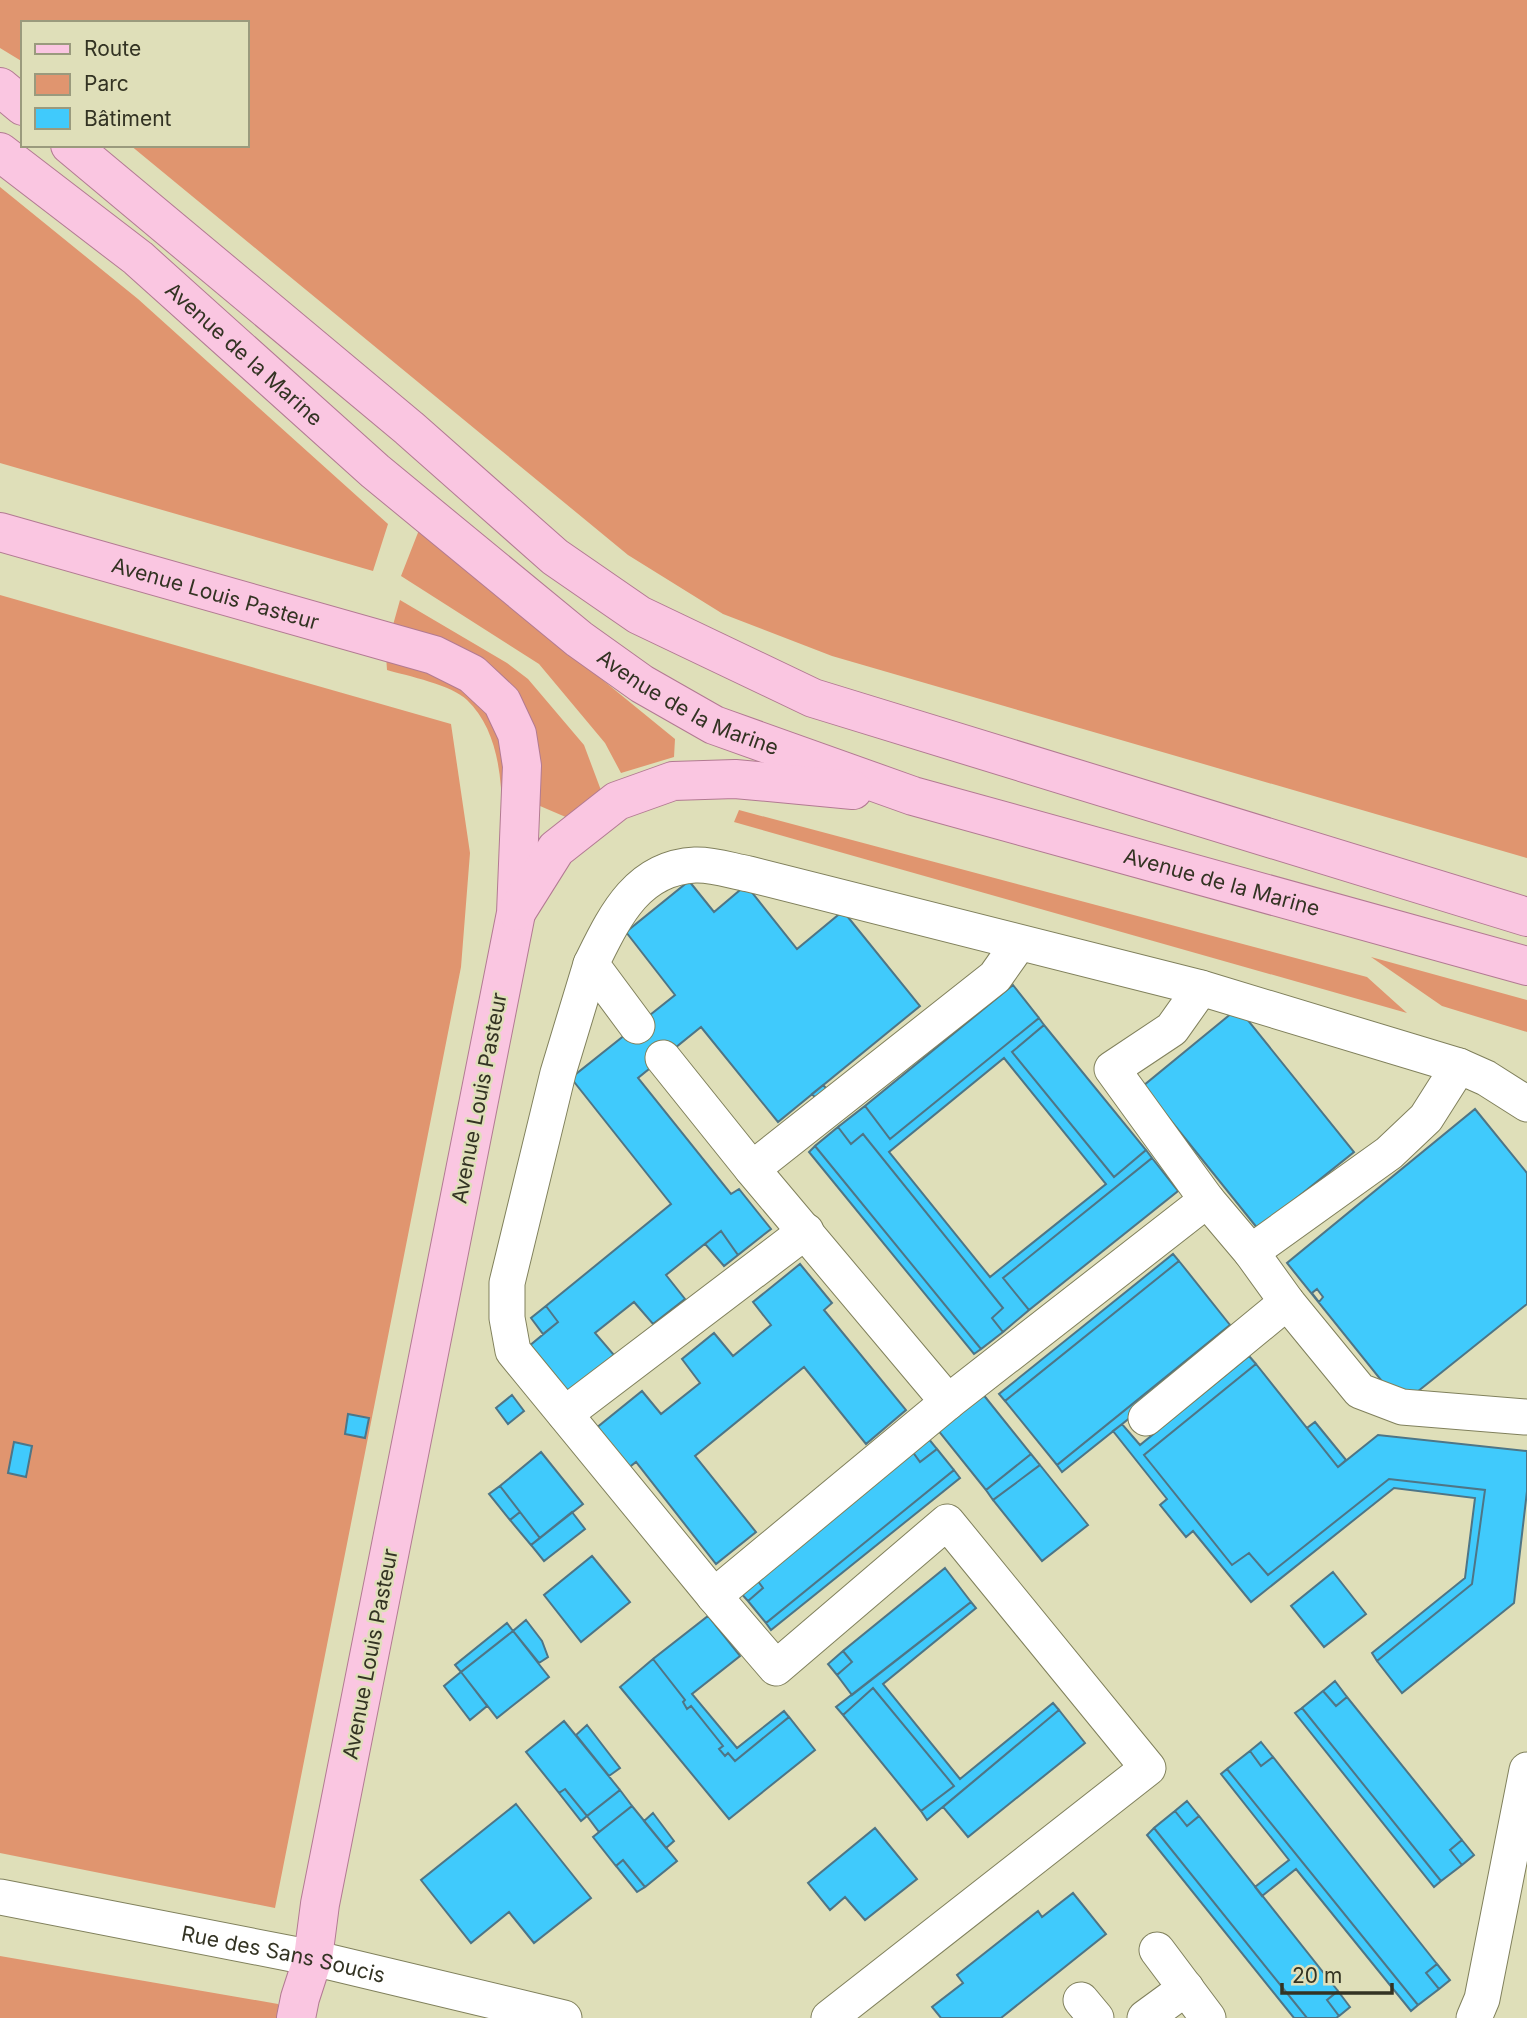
<svg xmlns="http://www.w3.org/2000/svg" width="1527" height="2018" font-family="Inter,sans-serif">
	<style>
		.green { fill: #e0956f }
		.building { fill: #40cafc; stroke: #4e7586; stroke-width: 2; fill-rule: evenodd }
		.lines { fill: none; stroke-linecap: round; stroke-linejoin: round }
		.minor-casing { stroke: #80805c; stroke-width: 37 }
		.major-casing { stroke: #b27a92; stroke-width: 40 }
		.minor { stroke: #fff; stroke-width: 35 }
		.major { stroke: #fac6e1; stroke-width: 38 }
		.labels { text-anchor: middle; dominant-baseline: central; stroke-width: 5; stroke-linejoin: round; paint-order: stroke }
		.street-label { font-size: 21px; fill: #333323; stroke: #dfdfb9 }
	</style>
	<rect width="100%" height="100%" fill="#dfdfb9"/>
	<path class="green" d="M0 0H1527V858L832 656 723 614 628 555 130 145H247V23H23V62L0 48Z
		M0 187 138 299 388 524 373 571 0 463Z
		M419 530 675 739 674 757 621 773 605 743 539 664 401 576Z
		M0 595 451 724 470 853 461 967 275 1908 0 1853Z
		M400 600 507 663 528 679 584 745 602 793 568 818 540 806 538 759 393 625Z
		M386 655 430 666 501 719 509 863 497 903C500 842 516 747 467 700 452 685 408 676 387 670Z
		M739 810 1367 977 1407 1013 734 822Z
		M1371 957 1527 1000V1032L1442 1006Z
		M0 1956 278 2004 284 2018H0Z"/>
	<path class="building" d="M689 881 714 912 746 885 797 949 843 911 920 1006 778 1122 701 1027 638 1078 731 1194 739 1189 771 1229 738 1255 721 1231 666 1275 685 1299 653 1324 634 1302 595 1333 614 1355 566 1394 528 1347 558 1322 546 1306 671 1204 571 1078 675 995 626 932Z
		M1013 985 1039 1018 890 1139 865 1106Z
		M1238 1008 1354 1152 1258 1229 1143 1086Z
		M1039 1018 1044 1025 1012 1052 1114 1177 1146 1150 1152 1158 1003 1278 1029 1310 1003 1332 992 1318 1003 1308 863 1134 851 1144 838 1127 865 1106 890 1139ZM1004 1058 1106 1184 990 1277 889 1152Z
		M1044 1025 1146 1150 1114 1177 1012 1052Z
		M823 1085 829 1091 818 1101 812 1094Z
		M1475 1109 1527 1173V1304L1417 1392 1389 1390 1287 1263Z
		M838 1127 851 1144 863 1134 1003 1308 992 1318 1003 1332 981 1349 815 1146Z
		M815 1146 981 1349 974 1354 809 1152Z
		M1152 1158 1178 1191 1029 1310 1003 1278Z
		M721 1231 738 1255 724 1266 705 1244Z
		M1173 1254 1179 1261 1005 1401 999 1394Z
		M1179 1261 1230 1325 1057 1465 1005 1401Z
		M800 1264 832 1303 824 1310 906 1410 866 1444 804 1367 695 1456 756 1532 716 1564 636 1462 627 1469 595 1429 642 1391 661 1414 700 1383 682 1359 714 1333 733 1356 771 1325 753 1302Z
		M1317 1289 1323 1297 1319 1302 1312 1293Z
		M546 1306 558 1322 543 1334 531 1318Z
		M1230 1325 1236 1333 1062 1472 1057 1465Z
		M1249 1356 1256 1364 1144 1455 1232 1565 1249 1553 1268 1575 1389 1479 1485 1490 1472 1584 1377 1661 1372 1653 1465 1578 1475 1498 1394 1488 1251 1602 1193 1531 1186 1537 1160 1505 1167 1499 1113 1431 1122 1424 1140 1445Z
		M1256 1364 1338 1467 1378 1435 1527 1451V1491L1514 1603 1402 1693 1377 1661 1472 1584 1485 1490 1389 1479 1268 1575 1249 1553 1232 1565 1144 1455Z
		M982 1393 1031 1454 986 1490 937 1429Z
		M512 1395 524 1411 508 1424 496 1408Z
		M348 1414 369 1418 365 1438 345 1434Z
		M1315 1422 1346 1460 1338 1467 1307 1428Z
		M928 1438 937 1449 920 1462 912 1451Z
		M14 1442 32 1446 26 1477 8 1473Z
		M937 1449 954 1470 766 1623 748 1601 763 1588 755 1577 912 1451 920 1462Z
		M541 1452 583 1504 540 1538 500 1486Z
		M1031 1454 1040 1465 993 1500 986 1490Z
		M1040 1465 1088 1525 1042 1561 993 1500Z
		M954 1470 960 1478 771 1630 766 1623Z
		M500 1486 520 1512 510 1520 489 1494Z
		M520 1512 540 1538 531 1545 510 1520Z
		M572 1512 585 1529 544 1561 531 1545Z
		M592 1556 630 1602 581 1642 544 1595Z
		M945 1568 971 1602 852 1695 837 1675 852 1662 843 1651Z
		M1333 1572 1366 1614 1324 1647 1291 1606Z
		M755 1577 763 1588 748 1601 738 1590Z
		M971 1602 976 1608 883 1684 960 1779 1053 1703 1059 1710 927 1820 921 1811 954 1786 873 1688 843 1715 836 1707Z
		M708 1616 740 1656 692 1694 737 1748 784 1711 789 1717 735 1761 728 1753 725 1756 719 1749 723 1746 691 1706 687 1709 683 1702 685 1700 653 1659Z
		M526 1620 542 1641 548 1657 539 1663 513 1631Z
		M507 1623 513 1631 461 1672 455 1665Z
		M513 1631 549 1677 497 1718 461 1672Z
		M843 1651 852 1662 837 1675 828 1664Z
		M653 1659 685 1700 683 1702 687 1709 691 1706 723 1746 719 1749 725 1756 728 1753 735 1761 789 1717 815 1750 729 1819 620 1687Z
		M461 1672 487 1706 470 1720 444 1686Z
		M1335 1681 1347 1697 1336 1706 1323 1691Z
		M873 1688 954 1786 921 1811 843 1715Z
		M1323 1691 1336 1706 1347 1697 1462 1840 1450 1850 1462 1865 1441 1881 1302 1708Z
		M1302 1708 1441 1881 1434 1887 1295 1713Z
		M1059 1710 1085 1743 968 1837 943 1807Z
		M564 1721 620 1790 587 1816 565 1789 559 1793 526 1752Z
		M587 1725 620 1768 609 1776 576 1735Z
		M1261 1742 1273 1757 1261 1766 1250 1751Z
		M1250 1751 1261 1766 1273 1757 1437 1964 1426 1973 1439 1989 1418 2005 1227 1769Z
		M1227 1769 1418 2005 1411 2011 1296 1869 1262 1896 1255 1887 1289 1860 1221 1774Z
		M565 1789 587 1816 581 1821 559 1793Z
		M620 1790 632 1806 599 1832 587 1816Z
		M1187 1801 1199 1816 1187 1826 1175 1811Z
		M516 1804 591 1898 534 1943 509 1912 471 1943 421 1880Z
		M632 1806 677 1861 645 1887 623 1860 616 1866 593 1837Z
		M1175 1811 1187 1826 1199 1816 1338 1991 1327 2000 1339 2016 1336 2018H1307L1154 1828Z
		M653 1813 674 1841 666 1848 644 1821Z
		M875 1828 917 1879 865 1920 845 1897 830 1910 808 1883Z
		M1154 1828 1307 2018H1294L1147 1835Z
		M1462 1840 1474 1855 1462 1865 1450 1850Z
		M623 1860 645 1887 637 1892 616 1866Z
		M1073 1893 1106 1934 1001 2018H941L932 2007 963 1983 957 1975 1038 1911 1042 1917Z
		M1437 1964 1450 1980 1439 1989 1426 1973Z
		M1338 1991 1350 2007 1339 2016 1327 2000Z"/>
	<g class="lines">
		<defs>
			<g id="minor">
				<path d="M591 964 558 1073 507 1283V1318L513 1351 714 1596 776 1668 947 1522 1148 1768 829 2018"/>
				<path d="M1201 988 1172 1029 1112 1069 1207 1200 1251 1252 1389 1153 1426 1118 1459 1066"/>
				<path d="M637 1026 591 964C614 918 636 868 695 865 712 864 732 871 749 874L1201 988 1459 1066 1486 1078 1527 1104"/>
				<path d="M663 1058 752 1169 948 1402"/>
				<path d="M752 1169 995 977 1019 943"/>
				<path d="M1251 1252 1287 1302 1360 1391 1402 1407 1525 1417"/>
				<path d="M565 1414 806 1231"/>
				<path d="M1146 1418 1287 1302"/>
				<path d="M714 1596 948 1402 1207 1200"/>
				<path id="s1" d="M0 1897 313 1958 564 2018"/>
				<path d="M1157 1950 1208 2018"/>
				<path d="M1081 2000 1096 2018"/>
				<path d="M1145 2018 1186 1988"/>
				<path d="M1474 2018 1482 1999 1527 1770"/>
			</g>
			<g id="major">
				<path d="M0 87 23 106"/>
				<path d="M70 145 409 428 555 557 639 615 813 698 1527 917"/>
				<path id="s2" d="M0 152 138 258 375 471 579 639 642 684 714 725 913 796 1527 966"/>
				<path id="s3" d="M0 532 434 655 472 674 502 702 517 734 522 766 516 913 320 1904 313 1958 300 1998 296 2018"/>
				<path d="M517 911 556 849 617 801 673 781 735 779 853 790"/>
			</g>
		</defs>
		<use href="#minor" class="minor-casing"/>
		<use href="#major" class="major-casing"/>
		<use href="#minor" class="minor"/>
		<use href="#major" class="major"/>
	</g>
	<g class="labels">
		<g class="street-label">
			<text stroke="none"><textPath href="#s2" startOffset="317">Avenue de la Marine</textPath></text>
			<text stroke="none"><textPath href="#s3" startOffset="224">Avenue Louis Pasteur</textPath></text>
			<text stroke="none"><textPath href="#s2" startOffset="884">Avenue de la Marine</textPath></text>
			<text stroke="none"><textPath href="#s2" startOffset="1449">Avenue de la Marine</textPath></text>
			<text transform="translate(479 1098) rotate(-79)">Avenue Louis Pasteur</text>
			<text transform="translate(370 1654) rotate(-79)">Avenue Louis Pasteur</text>
			<text stroke="none"><textPath href="#s1" startOffset="289">Rue des Sans Soucis</textPath></text>
		</g>
	</g>
	<rect x="21" y="21" width="228" height="126" fill="#dfdfb9" stroke="#9a9a7d" stroke-width="2"/>
	<rect x="35" y="44" width="35" height="10" fill="#fac6e1" stroke="#9a9a7d" stroke-width="2"/>
	<text x="84" y="56" font-size="21" fill="#333323">Route</text>
	<rect x="35" y="74" width="35" height="21" fill="#e0956f" stroke="#9a9a7d" stroke-width="2"/>
	<text x="84" y="91" font-size="21" fill="#333323">Parc</text>
	<rect x="35" y="108" width="35" height="21" fill="#40cafc" stroke="#9a9a7d" stroke-width="2"/>
	<text x="84" y="126" font-size="21" fill="#333323">Bâtiment</text>
	<path d="M1282 1983v10h110v-10" fill="none" stroke="#333323" stroke-width="3.5"/>
	<text x="1292" y="1983" font-size="21" fill="#333323" stroke="#dfdfb9" stroke-width="5" paint-order="stroke">20 m</text>
</svg>
